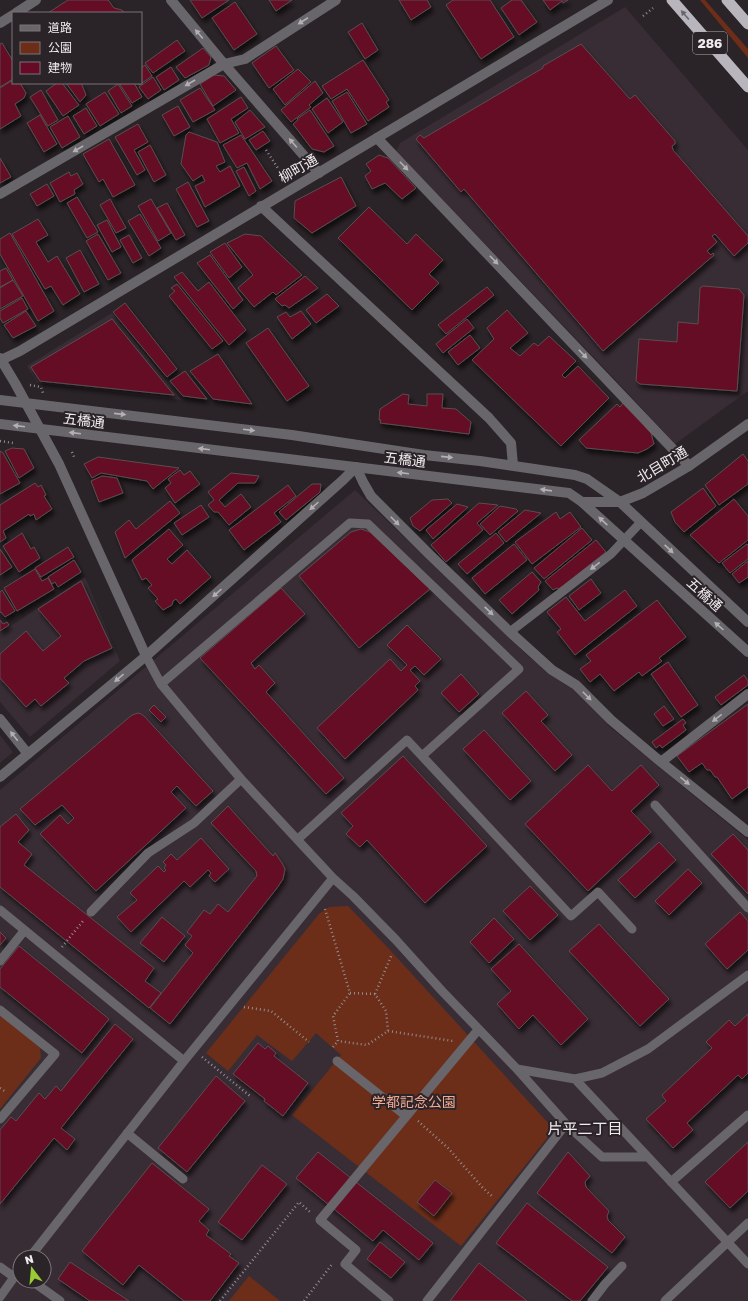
<svg xmlns="http://www.w3.org/2000/svg" width="748" height="1301" font-family="'Golos Text','Noto Sans JP',sans-serif">
	<style>
		.built { fill: #392d35; fill-rule: evenodd }
		.green { fill: #6c2e19 }
		.building { fill: #660a27; stroke: #584f50; filter: url(#shadow) }
		.lines { fill: none; stroke-linecap: round; stroke-linejoin: round }
		.path { stroke: #928c90; stroke-width: 2.5; stroke-dasharray: 1 3; stroke-linecap: butt }
		.service { stroke: #68666a; stroke-width: 9 }
		.minor { stroke: #68666a; stroke-width: 10 }
		.tertiary { stroke: #68666a; stroke-width: 10 }
		.trunk { stroke: #b9b5bc; stroke-width: 11 }
		.oneway { fill: #6a656a }
		.oneway2 { fill: #b3afb3 }
		.labels { text-anchor: middle; dominant-baseline: central; stroke-width: 4; stroke-linejoin: round; paint-order: stroke }
		.shield { fill: #2a2327; stroke: #b5afb2; stroke-width: 1 }
		.shield-label { font-size: 13px; font-weight: bold; fill: #f0ebee }
		.street-label { font-size: 14px; fill: #f0ebee; stroke: #2a2327 }
		.park-label { font-size: 14px; fill: #f2aa92; stroke: #2a2327 }
		.neighbourhood-label { font-size: 15px; fill: #f0ebee; stroke: #2a2327 }
	</style>
	<defs>
		<filter id="shadow"><feDropShadow dx="2.5" dy="4.5" stdDeviation="2" flood-color="#0009"/></filter>
	</defs>
	<rect width="100%" height="100%" fill="#2a2327"/>
	<path class="built" d="M625 7 748 150V391L675 444 607 371 396 151 400 143Z
		M112 313 181 400 37 383 27 366Z
		M355 490 528 656 555 678 574 690 610 727 748 840V1301H0V790ZM20 1257H44V1281H20Z
		M85 577 120 661 30 737 0 702V633Z
		M0 735 13 752 0 763Z"/>
	<path class="green" d="M700 0H705L748 49V58Z
		M348 906 390 950 549 1124 547 1138 461 1246 292 1115 341 1055 316 1033 292 1061 257 1035 228 1071 206 1053 319 914 329 907Z
		M0 1015 40 1048 41 1058 0 1109Z
		M249 1276 280 1301H229Z"/>
	<path class="building" d="M68 0H108L114 8 122 10 125 13H48Z
		M190 0H229L202 18Z
		M269 0H292L276 11Z
		M399 0H427L431 7 411 20Z
		M453 0H490L514 37 481 59 446 5Z
		M512 0H521L537 22 519 35 501 8Z
		M543 0H568L563 3 562 1 550 10Z
		M235 2 257 34 234 50 212 18Z
		M362 23 378 50 365 59 348 32Z
		M177 40 185 51 153 73 145 63Z
		M2 43 13 61V79L0 87V44Z
		M581 44 630 99 635 95 675 141V144L672 146 673 150 748 236V243L734 256 715 234 712 236 717 242 707 251 711 255 713 253 714 255 603 351 464 189 461 192 416 139 420 135 424 138 543 68V66Z
		M276 46 294 70 269 88 252 63Z
		M203 48 211 57 209 65 185 78 176 67Z
		M363 60 389 100 386 102 389 107 368 121 347 89 331 99 322 86Z
		M145 65 152 76 139 85 137 83H141V68Z
		M171 67 179 80 164 90 156 77Z
		M298 69 311 82 285 105 273 89Z
		M214 75 224 76 236 90 213 106 200 84Z
		M153 77 161 90 148 99 139 87Z
		M13 80V83H20L26 93 24 98 15 104 21 116 0 129V88Z
		M315 81 323 93 309 105 311 107 291 122 281 110Z
		M57 83H62L79 105 63 116 46 91Z
		M66 83H81L82 85 86 95 80 102Z
		M119 83H134L142 97 132 103Z
		M118 84 132 106 121 113 108 91Z
		M200 88 215 110 193 122 180 100Z
		M41 90 58 120 48 126 30 97Z
		M105 92 119 114 100 126 86 104Z
		M347 92 367 124 351 133 332 101Z
		M241 97 248 108 231 119 239 133 220 143 207 119Z
		M327 98 343 122 328 133 312 109Z
		M178 106 190 127 174 136 162 115Z
		M86 108 97 126 84 134 73 116Z
		M250 110 265 127 245 139 235 122Z
		M310 110 334 146 324 152 312 149 293 124 298 120 297 119Z
		M40 115 57 144 44 152 27 123Z
		M68 116 80 137 62 148 50 127Z
		M138 124 148 142 134 150 145 170 137 175 115 137Z
		M263 131 270 141 256 150 249 140Z
		M189 132 217 142 225 162 216 166 220 172 230 166 240 186 205 207 195 186 205 181 202 175 193 181 181 164 186 135Z
		M241 135 272 181 260 189 247 163 237 168 223 145Z
		M109 139 135 185 113 197 103 179 99 182 83 154Z
		M150 145 166 175 154 182 138 152Z
		M379 155 388 158 416 188 402 199 385 183 372 189 365 176 371 171 366 164Z
		M0 158 11 177 0 183Z
		M244 167 256 191 249 196 236 171Z
		M69 172 71 176 77 173 83 184 74 190 75 194 60 202 50 183Z
		M341 177 356 206 312 233 294 218 295 201Z
		M188 182 209 221 197 227 176 189Z
		M47 184 54 196 37 206 30 194Z
		M77 197 98 232 87 238 67 203Z
		M110 199 126 228 116 233 100 205Z
		M151 199 171 233 158 241 138 206Z
		M167 203 185 235 176 240 157 208Z
		M369 207 407 244 416 234 443 260 429 274 439 283 412 310 338 238Z
		M140 214 161 248 149 256 128 221Z
		M38 219 48 235 36 242 48 262 57 256 80 294 63 305 51 286 45 289 12 234Z
		M107 220 121 247 112 252 97 225Z
		M10 233 54 311 38 321 0 254V239Z
		M98 234 121 273 108 280 86 241Z
		M245 234 261 236 302 275 276 295 273 292 254 307 238 288 253 275 227 243Z
		M129 235 142 258 133 263 120 240Z
		M225 243 242 267 229 278 210 252Z
		M80 250 99 284 84 292 66 258Z
		M210 255 243 300 233 309 197 263Z
		M6 268 13 280 0 287V271Z
		M182 272 198 291 209 282 246 330 229 345 174 277Z
		M305 276 318 288 289 308 285 305 282 306 275 299Z
		M13 280 23 296 0 309V288Z
		M177 284 223 341 212 349 169 296 175 291 171 288Z
		M703 286 739 289 744 295 737 391 640 384 636 381 639 339 677 342 678 322 698 324 700 288Z
		M487 287 494 295 446 334 438 325Z
		M327 294 339 306 316 323 306 310Z
		M22 298 28 309 3 323 0 318V311Z
		M125 303 177 369 167 377 113 312Z
		M507 310 528 333 510 348 520 356 534 343 538 346 549 336 576 361 562 375 565 378 578 366 609 398 561 446 472 360 494 339 487 328Z
		M26 311 36 326 13 338 4 325Z
		M301 311 311 324 292 339 277 317 286 312 290 317Z
		M112 319 174 395 40 381 31 367Z
		M467 319 474 328 443 353 436 344Z
		M268 328 309 386 287 401 246 343Z
		M470 335 480 348 458 365 448 352Z
		M218 354 252 404 213 399 190 371Z
		M185 371 207 399 183 396 170 381Z
		M403 394 409 395 408 404 427 406V394H443L442 408 456 409 471 422 469 434 380 423 381 420H379L380 409Z
		M624 402 651 433 654 444 647 449 638 453 586 448 579 440 617 404 620 407Z
		M12 448 24 449 34 468 19 478 5 451Z
		M0 451 3 453 20 483 0 494Z
		M743 454 748 461V484L719 505 705 485Z
		M98 457 179 468 153 489 147 481 101 473 92 478 84 464Z
		M180 470 184 475 190 471 200 484 175 503 165 488 171 483 168 479Z
		M231 473 259 476 255 483H238L219 500 225 507 241 494 251 507 229 525 218 512H214L208 505 214 500 208 492Z
		M102 476 117 478 123 493 99 502 91 481Z
		M35 483 38 487 41 485 46 495 44 496 52 509 36 520 34 514 30 516 29 514 3 531 6 538 0 542V505Z
		M312 484H321L320 492 286 520 279 512Z
		M288 485 296 496 274 513 281 522 244 550 229 530Z
		M703 488 716 506 684 532 675 522 671 512Z
		M448 499 452 503 420 531 413 526 410 518 432 500Z
		M734 499 748 516V540L719 563 690 535Z
		M170 501 180 513 125 558 115 532 129 520 136 529Z
		M479 503 498 505 477 523 483 530 446 562 431 545Z
		M457 504 468 507 433 539 426 530Z
		M201 505 209 517 182 535 174 523Z
		M500 506 516 509 518 511 490 535 480 524Z
		M525 510 541 513 506 542 498 532Z
		M556 512 560 519 570 512 581 527 532 564 515 542Z
		M582 528 592 540 544 579 534 568Z
		M169 529 183 545 167 559 172 564 187 550 211 577 180 604 176 599 173 601 172 605 163 610 155 601 158 599 148 588 152 585 146 578 142 580 132 560Z
		M361 529 370 532 430 589 359 648 299 576 351 532Z
		M22 533 31 549 34 547 40 558 19 572 3 546Z
		M496 533 504 543 467 574 458 564Z
		M596 540 606 552 559 589 557 588 553 590 545 581Z
		M514 544 527 560 485 594 472 578Z
		M747 544 748 545V559L730 573 722 563Z
		M68 547 74 557 41 577 35 568Z
		M0 549 12 567 0 575Z
		M74 560 81 572 58 587 55 582 52 584 48 577Z
		M748 561V577L739 583 732 574Z
		M35 569 42 581 48 578 54 589 17 611 4 588Z
		M532 572 541 582 538 587 539 590 512 614 499 600Z
		M591 579 601 593 579 610 569 596Z
		M81 581 112 648 84 661 64 678 69 683 41 706 35 699 26 707 0 678V654L26 631 43 651 61 636 38 609Z
		M281 588 305 614 251 663 255 669 259 665 275 683 266 692 344 778 326 794 200 658Z
		M2 590 15 611 5 617 1 612 0 613V592Z
		M625 590 637 606 575 655 557 632 561 629 547 612 566 597 585 621Z
		M657 600 686 637 659 658 662 661 642 676 639 672 614 691 600 674 590 682 580 669 591 661 586 655Z
		M0 620 3 624 7 622 9 625 0 631Z
		M407 625 441 659 424 675 415 666 410 670 420 681 415 686 418 690 345 759 317 728 390 659 401 671 407 665 387 645Z
		M668 662 698 705 681 717 651 674Z
		M461 674 479 694 459 712 441 693Z
		M744 675 748 681V685L721 705 715 697Z
		M526 691 548 715 541 721 572 755 555 771 502 713Z
		M748 704V787L732 799 717 777H715L710 770H707L702 763 689 772 677 756Z
		M154 705 166 717 161 722 149 710Z
		M664 706 674 719 663 726 654 714Z
		M138 713 141 714 145 717 213 791 196 806 177 786 171 792 186 808 96 891 40 834 60 815 68 824 74 818 62 805 35 825 20 809 132 715Z
		M683 719 686 723 683 725 686 730 662 748 660 745 656 748 652 742Z
		M484 730 531 781 510 800 463 749Z
		M403 756 487 846 425 903 367 840 360 847 346 834 353 826 341 813Z
		M588 765 612 791 641 765 659 785 631 811 651 832 588 891 525 824Z
		M228 806 273 856 275 853 282 863 285 869 283 879 277 888 170 1024 150 1008 193 953 185 945 192 936 187 932 204 910 210 914 218 904 228 912 257 876 256 871 211 823Z
		M16 814 29 830 18 842 32 854 24 865 154 968 145 981 161 993 149 1008 0 887V827Z
		M733 834 748 850V894L711 854Z
		M201 838 229 869 215 882 209 876 211 873 208 870 190 887 184 881 131 932 117 917 137 900 130 893 158 866 164 872 166 870 164 868 166 865 163 862 171 854 177 860Z
		M659 842 676 860 635 898 618 880Z
		M688 869 702 883 669 915 655 901Z
		M530 886 558 915 530 940 503 911Z
		M740 912 748 921V950L727 969 705 944Z
		M162 917 185 936 164 962 140 943Z
		M494 918 514 939 489 963 470 942Z
		M599 924 669 999 640 1026 569 951Z
		M0 932 6 938 0 945Z
		M519 944 588 1019 561 1045 533 1015 519 1029 497 1004 511 991 491 969Z
		M19 946 109 1019 82 1053 0 987V969Z
		M748 1014V1073L742 1079 738 1075 687 1123 693 1130 673 1148 646 1119 666 1101 662 1095 712 1048 706 1042 729 1020 735 1026Z
		M115 1024 133 1039 61 1128 75 1139 67 1150 54 1138 0 1204V1130L11 1117 16 1121 39 1093 45 1099 56 1086 61 1091Z
		M258 1043 265 1049 268 1046 276 1053 274 1056 308 1083 283 1116 264 1101 265 1099 233 1074Z
		M216 1076 245 1101 187 1172 158 1148Z
		M748 1142V1191L730 1208 705 1182Z
		M318 1152 433 1243 419 1260 383 1230 373 1241 296 1178Z
		M568 1152 590 1176 585 1182 586 1187 609 1211 607 1216 608 1220 625 1237 612 1253 537 1193Z
		M152 1163 209 1209 199 1221 209 1230 206 1235 231 1254 229 1256 239 1263 210 1301H184L139 1265 123 1285 82 1251Z
		M262 1165 287 1184 242 1240 218 1222Z
		M435 1180 452 1193 434 1216 417 1202Z
		M527 1203 608 1267 580 1301H572L496 1243Z
		M380 1242 405 1262 391 1278 367 1259Z
		M70 1262 129 1301H90L58 1279Z
		M479 1263 527 1301H450Z"/>
	<g class="lines">
		<path class="path" d="M643 16 653 8
			M266 150 285 179
			M30 385 41 387 43 393
			M0 441 13 443
			M72 452 74 457
			M325 909 350 993
			M62 947 83 921
			M350 993 375 994 386 1011 388 1031 367 1045 338 1041 333 1016Z
			M375 994 392 954
			M244 1007 271 1011 309 1042
			M388 1031 453 1041
			M333 1047 338 1041
			M202 1057 250 1096
			M0 1088 6 1092
			M418 1121 448 1148 482 1187 493 1197
			M220 1301 299 1202 310 1212
			M304 1301 333 1263"/>
		<path class="service" d="M510 632 611 554 641 522
			M146 656 161 684 211 744 241 779 333 878
			M161 684 350 523 368 524 519 669 422 756 407 740 298 839
			M422 756 571 916 598 892 632 929
			M655 805 748 908
			M0 910 184 1061
			M91 912 148 853 194 823 241 779
			M0 961 24 931
			M0 1010 55 1054 0 1119
			M337 1061 406 1116
			M517 1069 566 1124 602 1157H647
			M575 1079 748 1264
			M127 1133 183 1179
			M671 1182 748 1115
			M30 1257 184 1061 333 878 353 896 396 940 442 991 517 1069 575 1079 602 1073 648 1049 748 975
			M0 1267 14 1277
			M32 1281 60 1301
			M0 1297 20 1269
			M389 1301 345 1264 356 1250 320 1220 478 1030
			M427 1301 566 1124
			M592 1301 605 1284 622 1266
			M665 1301 748 1223"/>
		<path class="minor" d="M171 0 224 64 319 173
			M16 13 36 0
			M0 23 13 15
			M377 138 689 466
			M0 194 224 64 245 59 336 0
			M0 719 28 754
			M661 762 748 694
			M0 777 146 656 343 480 356 467 363 482 371 496 429 554 510 632 552 670 576 685 611 720 661 762 748 832"/>
		<path class="tertiary" d="M261 206 489 418 511 443 513 465
			M0 358 15 383 59 464 146 656
			M1 360 20 351 608 0
			M0 400 292 435 424 455 480 461 575 475 587 479 620 502 748 622
			M0 424 569 493 582 502 748 652
			M582 502H620L643 493 689 466 748 424"/>
		<path class="trunk" d="M672 0 748 87
			M727 0 748 24"/>
	</g>
	<defs><path id="oneway-solid" d="M-6-.8H1V-3.2L6.5 0L1 3.2V.8H-6Z"/></defs>
	<use class="oneway" href="#oneway-solid" transform="translate(685 15) rotate(-131)"/>
	<g class="oneway2">
		<use href="#oneway-solid" transform="translate(303 21) rotate(147)"/>
		<use href="#oneway-solid" transform="translate(199 34) rotate(-130)"/>
		<use href="#oneway-solid" transform="translate(190 83) rotate(150)"/>
		<use href="#oneway-solid" transform="translate(293 143) rotate(-131)"/>
		<use href="#oneway-solid" transform="translate(78 149) rotate(150)"/>
		<use href="#oneway-solid" transform="translate(404 166) rotate(46)"/>
		<use href="#oneway-solid" transform="translate(494 260) rotate(46)"/>
		<use href="#oneway-solid" transform="translate(583 354) rotate(46)"/>
		<use href="#oneway-solid" transform="translate(120 414) rotate(6)"/>
		<use href="#oneway-solid" transform="translate(19 426) rotate(-173)"/>
		<use href="#oneway-solid" transform="translate(249 430) rotate(7)"/>
		<use href="#oneway-solid" transform="translate(75 433) rotate(-173)"/>
		<use href="#oneway-solid" transform="translate(204 449) rotate(-173)"/>
		<use href="#oneway-solid" transform="translate(447 457) rotate(6)"/>
		<use href="#oneway-solid" transform="translate(403 473) rotate(-173)"/>
		<use href="#oneway-solid" transform="translate(546 490) rotate(-172)"/>
		<use href="#oneway-solid" transform="translate(314 506) rotate(138)"/>
		<use href="#oneway-solid" transform="translate(395 521) rotate(45)"/>
		<use href="#oneway-solid" transform="translate(603 521) rotate(-137)"/>
		<use href="#oneway-solid" transform="translate(669 549) rotate(43)"/>
		<use href="#oneway-solid" transform="translate(595 566) rotate(142)"/>
		<use href="#oneway-solid" transform="translate(217 593) rotate(138)"/>
		<use href="#oneway-solid" transform="translate(489 611) rotate(44)"/>
		<use href="#oneway-solid" transform="translate(719 626) rotate(-138)"/>
		<use href="#oneway-solid" transform="translate(119 678) rotate(140)"/>
		<use href="#oneway-solid" transform="translate(587 696) rotate(45)"/>
		<use href="#oneway-solid" transform="translate(717 718) rotate(142)"/>
		<use href="#oneway-solid" transform="translate(14 736) rotate(-128)"/>
		<use href="#oneway-solid" transform="translate(685 781) rotate(39)"/>
	</g>
	<g class="labels">
		<rect class="shield" x="693" y="32" width="34" height="22" rx="3"/>
		<g class="shield-label">
			<text x="710" y="43">286</text>
		</g>
		<g class="street-label">
			<text transform="translate(298 168) rotate(-30)">柳町通</text>
			<text transform="translate(84 420) rotate(7)">五橋通</text>
			<text transform="translate(405 459) rotate(7)">五橋通</text>
			<text transform="translate(662 464) rotate(-31)">北目町通</text>
			<text transform="translate(705 594) rotate(42)">五橋通</text>
		</g>
		<g class="park-label">
			<text x="414" y="1101">学都記念公園</text>
		</g>
		<g class="neighbourhood-label">
			<text x="585" y="1128">片平二丁目</text>
		</g>
	</g>
	<rect x="12" y="12" width="130" height="72" fill="#2a2327" stroke="#797377"/>
	<rect x="20" y="25" width="20" height="6" fill="#68666a" stroke="#797377"/>
	<text x="48" y="32" font-size="12" fill="#f0ebee">道路</text>
	<rect x="20" y="42" width="20" height="12" fill="#6c2e19" stroke="#797377"/>
	<text x="48" y="52" font-size="12" fill="#f0ebee">公園</text>
	<rect x="20" y="62" width="20" height="12" fill="#660a27" stroke="#797377"/>
	<text x="48" y="72" font-size="12" fill="#f0ebee">建物</text>
	<g transform="translate(32 1269) rotate(344)"><circle r="19" fill="#2a2327" stroke="#797377"/>
	<path d="M0-3L7 15L0 10L-7 15Z" fill="#99cb36"/>
	<text y="-6" font-size="11" font-weight="bold" text-anchor="middle" fill="#f0ebee">N</text>
	</g>
</svg>
